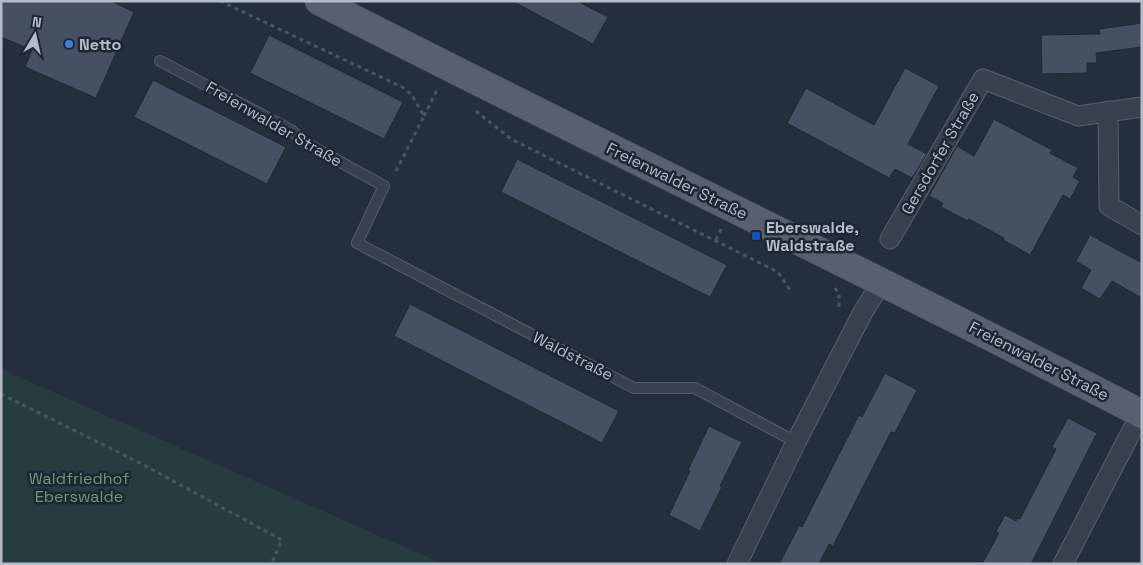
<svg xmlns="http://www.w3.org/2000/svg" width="1143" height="565" font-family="'Space Grotesk',sans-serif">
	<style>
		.green { fill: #263c3f }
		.building { fill: #455162; stroke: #1f2835 }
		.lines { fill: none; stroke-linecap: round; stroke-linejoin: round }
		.service-casing { stroke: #565f6c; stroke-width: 12 }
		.minor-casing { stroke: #565f6c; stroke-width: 21 }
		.primary-casing { stroke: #414a57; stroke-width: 29 }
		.path { stroke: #44595c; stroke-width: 3; stroke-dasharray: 4 4; stroke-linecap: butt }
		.service { stroke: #38414e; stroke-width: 10 }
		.minor { stroke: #38414e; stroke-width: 19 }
		.primary { stroke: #56606e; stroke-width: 28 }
		.shop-dot { fill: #3f7fe0; stroke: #1d2633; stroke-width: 2 }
		.transit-dot { fill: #1a4fb4; stroke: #1d2633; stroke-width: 2 }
		.labels { text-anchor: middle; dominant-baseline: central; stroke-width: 5; stroke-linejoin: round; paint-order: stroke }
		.poi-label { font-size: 16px; font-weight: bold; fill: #b4bcc9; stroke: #1d2633; text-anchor: start }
		.street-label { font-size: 16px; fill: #b4bcc9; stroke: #1d2633 }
		.park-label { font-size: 16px; fill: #6b9a76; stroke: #1d2633 }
	</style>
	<rect width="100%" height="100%" fill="#242f3e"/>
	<path class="green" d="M1 369 443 564H1Z"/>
	<path class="building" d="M1 1H111L134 12 96 98 25 67 32 50 1 37Z
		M512 1H577L608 17 593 44Z
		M1142 23V47L1096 53 1097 63H1087V73L1042 74 1041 35 1100 34 1099 29Z
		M269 35 403 102 384 139 250 73Z
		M905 68 939 86 908 144 927 154 912 178 895 169 889 178 787 123 806 88 874 125Z
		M153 80 286 147 267 184 134 117Z
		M994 119 1052 150 1050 153 1078 168 1073 177 1080 181 1070 199 1063 195 1030 255 1003 240 1004 238 969 219 968 221 941 207 943 203 929 196 957 146 974 156Z
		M517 159 727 265 710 297 501 192Z
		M1090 235 1142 263V298L1112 281 1100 299 1081 288 1091 270 1076 261Z
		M410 304 619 411 602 443 394 336Z
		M885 373 917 390 895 433 891 432 833 546 829 544 819 564H779L799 526 802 527 859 415 862 417Z
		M1068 418 1097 433 1031 564H982L999 533 996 532 1005 515 1016 521 1017 518 1020 519 1056 449 1052 447Z
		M709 426 742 442 720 486 722 487 700 531 669 515 690 471 688 470Z"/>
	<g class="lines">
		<defs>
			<path id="service" d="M160 61 291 130 304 142 384 186 357 243 634 388H695L796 442"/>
			<path id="minor" d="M1108 111 1109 206 1142 225
				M890 239 983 79 1078 116 1142 107
				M737 564 796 442 863 312 882 282
				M1063 564 1141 413"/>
			<path id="primary" d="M319 1C592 141 869 273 1142 414"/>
		</defs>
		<use href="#service" class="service-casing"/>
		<use href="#minor" class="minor-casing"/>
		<use href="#primary" class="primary-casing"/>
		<path class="path" d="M220 1 402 87 411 94 424 116 394 175
			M476 111 511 139 778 272 790 290
			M424 116 437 90
			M716 240 721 229
			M835 288 839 294V311
			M1 394 142 464 282 540 271 564"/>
		<use href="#service" class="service"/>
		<use href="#minor" class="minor"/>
		<use href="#primary" class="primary"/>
	</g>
	<circle class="shop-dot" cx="69" cy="44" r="5"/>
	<rect class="transit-dot" x="751" y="231" width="10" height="10" rx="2.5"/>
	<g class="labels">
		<g class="poi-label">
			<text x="79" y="44">Netto</text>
			<text x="766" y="227">Eberswalde,<tspan x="766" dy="18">Waldstraße</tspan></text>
		</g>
		<g class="street-label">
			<text transform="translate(274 124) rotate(30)">Freienwalder Straße</text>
			<text transform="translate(940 153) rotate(-60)">Gersdorfer Straße</text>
			<text transform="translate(677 181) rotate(26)">Freienwalder Straße</text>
			<text transform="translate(573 356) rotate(27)">Waldstraße</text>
			<text transform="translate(1039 361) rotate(27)">Freienwalder Straße</text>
		</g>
		<g class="park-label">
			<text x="79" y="478">Waldfriedhof<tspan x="79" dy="18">Eberswalde</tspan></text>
		</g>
	</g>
	<rect width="1143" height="565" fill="none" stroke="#b4bcc9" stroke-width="5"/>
	<g transform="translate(35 35) rotate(9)" stroke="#1d2633" stroke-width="4" paint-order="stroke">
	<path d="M0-4L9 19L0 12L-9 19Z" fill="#b4bcc9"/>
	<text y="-8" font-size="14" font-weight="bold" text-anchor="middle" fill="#b4bcc9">N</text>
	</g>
</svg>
